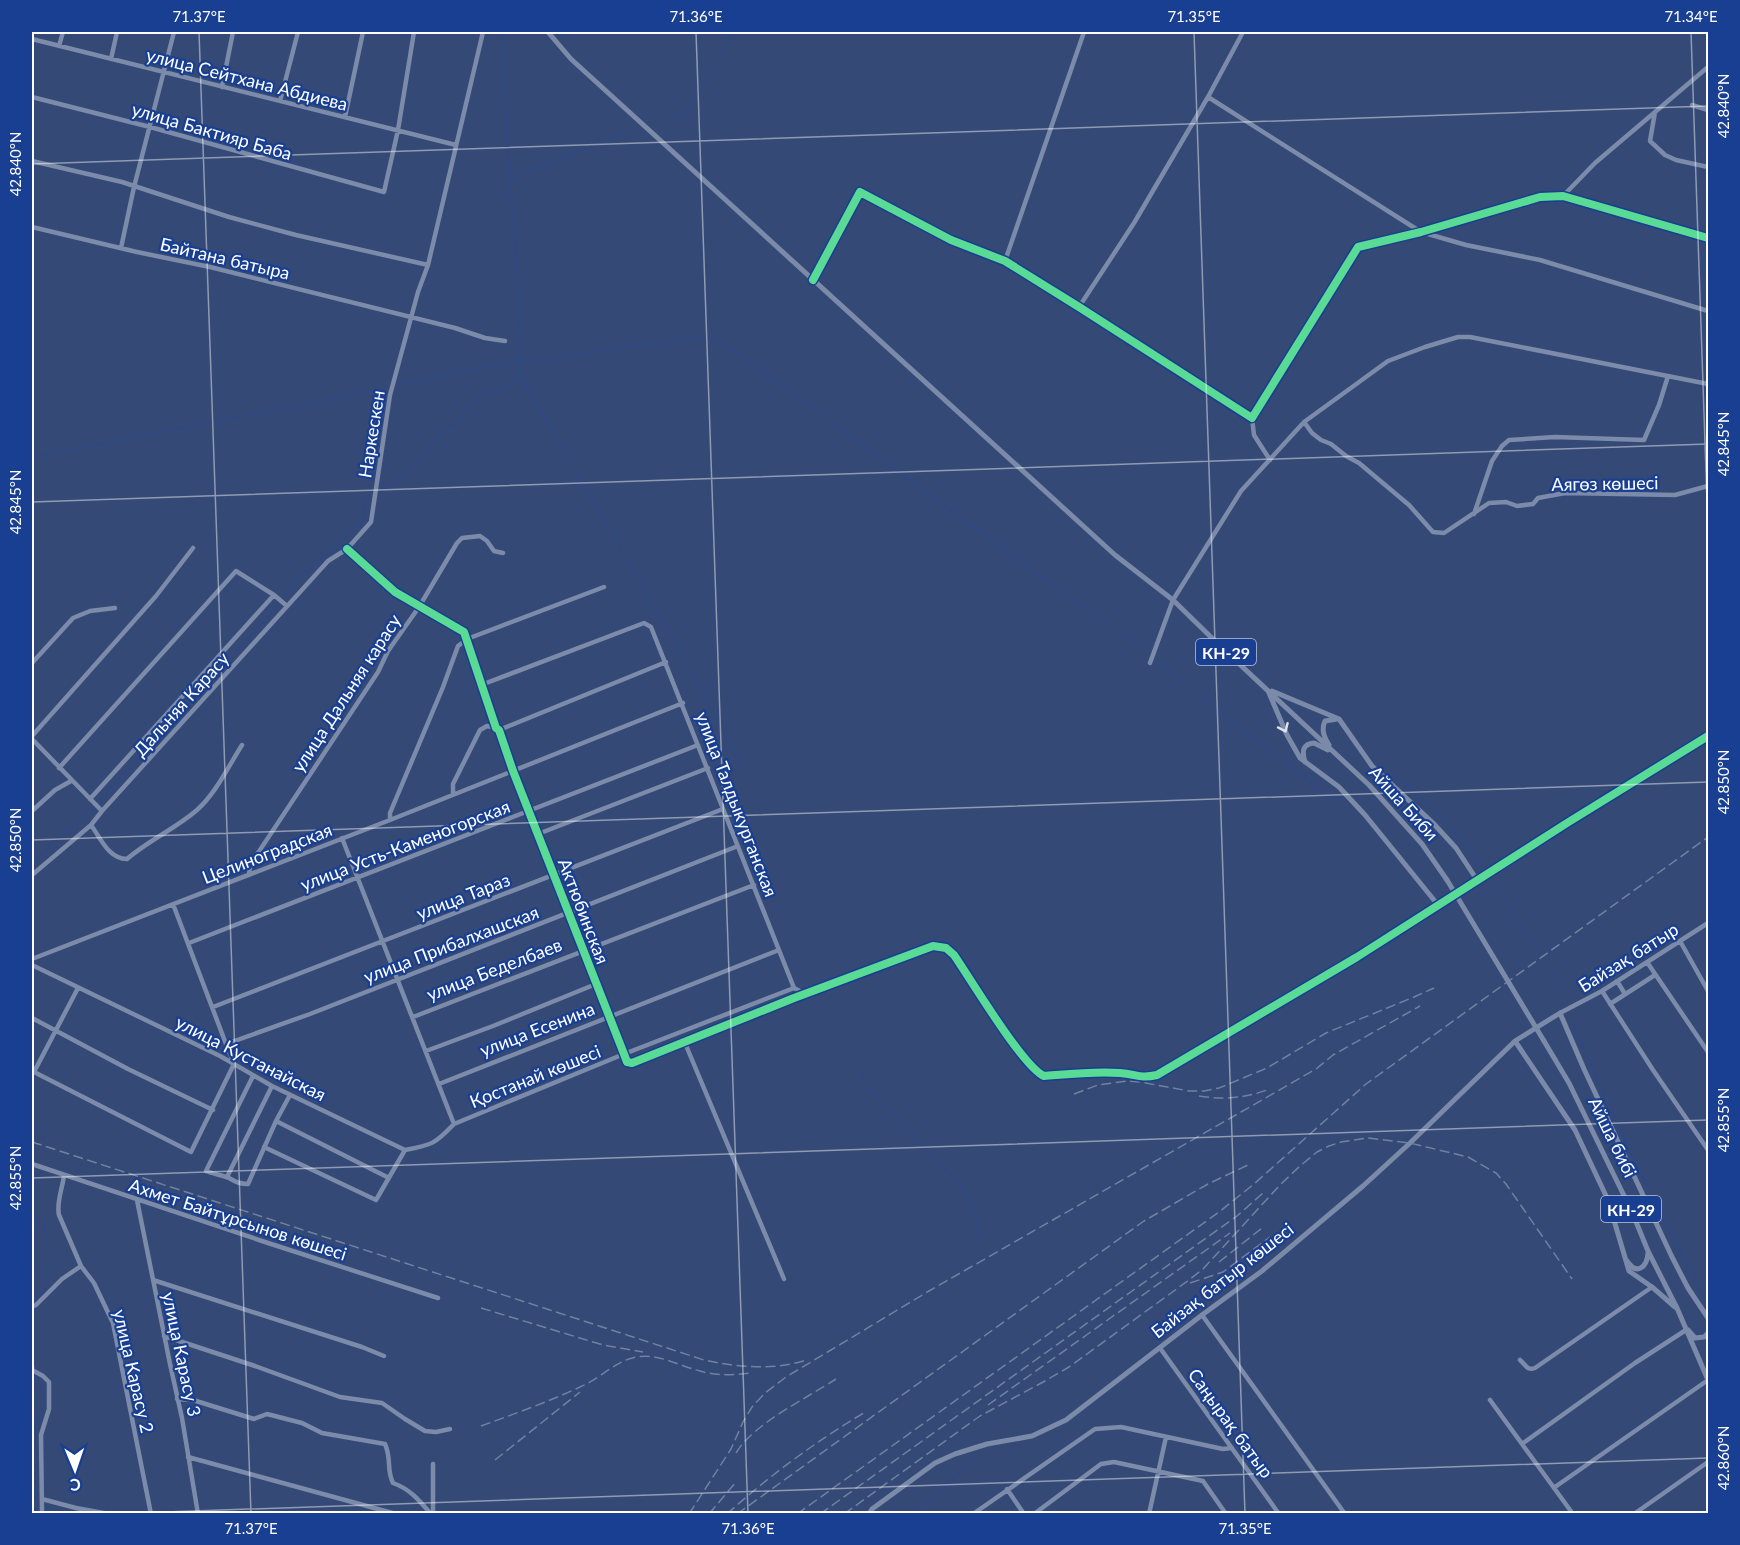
<svg xmlns="http://www.w3.org/2000/svg" width="1740" height="1545" font-family="Lato,sans-serif">
	<style>
		.lines { fill: none; stroke-linecap: round; stroke-linejoin: round }
		.stream { stroke: #2f4985; stroke-width: 1.5 }
		.minor { stroke: #7c8ba9; stroke-width: 4.5 }
		.major { stroke: #7b8aa8; stroke-width: 5 }
		.rail { stroke: #7281a1; stroke-width: 1.5; stroke-dasharray: 10 4.5; stroke-linecap: butt }
		.major-bridge { stroke: #7b8aa8; stroke-width: 5 }
		.cycleway-casing { stroke: #183f92; stroke-width: 11 }
		.cycleway { stroke: #5adb95; stroke-width: 8 }
		.oneway { stroke: #dee2e9 }
		.ticks { fill: none; stroke: #fff; stroke-width: 1.5; stroke-opacity: 0.45 }
		.labels { text-anchor: middle; dominant-baseline: central; stroke-width: 4.5; stroke-linejoin: round; paint-order: stroke }
		.shield { fill: #183f92; stroke: #bac5de; stroke-width: 1.5 }
		.shield-label { font-size: 16px; font-weight: bold; fill: #fff }
		.street-label { font-size: 18px; fill: #fff; stroke: #183f92 }
		.neatline { fill: none; stroke: #fff; stroke-width: 2 }
		.ticks-label { font-size: 15px; text-anchor: middle; fill: #fff }
	</style>
	<rect width="100%" height="100%" fill="#344976"/>
	<g class="lines">
		<path class="stream" d="M502 32 509 180 516 246 521 377 686 662 718 721 741 769
			M664 120 686 112 735 32
			M510 179 627 132
			M399 384 520 360 551 358 706 336 722 342 1032 570 1141 647
			M32 457 379 390
			M382 491 391 485 422 457 444 430 459 422 465 409 471 406 482 395 503 390 520 378
			M283 600 296 578 318 563 338 545 365 516 363 504 369 497
			M1163 665 1240 728 1336 801 1341 798
			M1388 774 1395 775 1431 805 1474 855 1482 869
			M98 804 102 797 154 742 180 710 221 668 280 604
			M32 864 76 822 93 811 95 808
			M1495 886 1509 904 1512 919 1531 937 1538 951
			M1550 968 1564 1001
			M1572 1022 1631 1155 1708 1303
			M859 1063 866 1086 959 1183 972 1203 982 1243
			M32 1124 48 1129V1134L40 1141
			M32 1199 35 1180 40 1173
			M32 1218 44 1221C44 1237 49 1251 56 1264L52 1270 43 1274 42 1279 49 1286C45 1294 40 1297 32 1298
			M32 1376 39 1379 43 1395 44 1407 41 1417 34 1426 32 1438
			M32 1485 36 1493 35 1514
			M914 1514 974 1459"/>
		<path class="minor" d="M32 39 456 145
			M59 46 63 32
			M111 59 117 32
			M222 87 233 32
			M32 97 150 127 384 192 398 130 414 32
			M1208 97 1421 232 1466 245 1540 260 1708 311
			M280 101 298 32
			M1692 105 1708 110
			M1655 112 1650 141 1665 155 1676 160 1708 167
			M345 117 363 32
			M32 161 122 182 229 217 296 235 428 265
			M1563 196 1595 163 1708 67
			M32 227 137 252 210 267 455 328 485 338 505 341
			M121 248 134 187 174 32
			M1005 261 1084 32
			M813 280 860 192 951 240 1005 261 1079 307 1252 418 1358 247 1421 232 1540 197 1563 196 1708 238
			M1079 307 1134 223 1208 97 1243 32
			M1252 418 1254 435 1270 460
			M1304 422 1312 433 1321 440 1331 444 1346 456 1359 463 1409 505 1433 532 1444 533 1489 503 1506 502 1517 506 1533 504 1538 498 1565 493 1675 495 1708 486
			M1474 514 1492 461 1502 446 1509 440 1555 437 1644 440 1659 405 1668 376
			M347 549 395 592 464 632 496 728 499 730 513 771 624 1054 627 1062 632 1063 794 998 933 946 946 948 954 955C970 978 1023 1067 1044 1076 1069 1074 1095 1071 1120 1073 1137 1074 1139 1079 1157 1075L1357 957 1567 823 1708 736
			M467 639 604 587
			M32 663 73 618 90 611 115 608
			M1150 663 1173 600 1241 491 1304 422 1388 361 1425 347 1458 337H1470L1708 384
			M481 685 644 623 651 627 794 988 805 994
			M499 730 666 662
			M32 736 156 596 193 548
			M32 739 102 811
			M59 768 236 571 274 595 287 606
			M453 794V784L480 730 487 726 496 728
			M90 799 274 595
			M32 811 55 790 71 781
			M390 820V813L443 687 458 646 466 640
			M91 825C101 839 109 859 127 859 149 840 175 829 197 810 216 793 228 767 242 745
			M538 834 708 768
			M342 838 454 1124
			M32 875 91 825 102 811 328 561 347 549 371 522 390 395 418 292 428 265 483 32
			M249 875 250 865 378 672 388 651 419 607 457 543 462 538 480 536 487 541 494 551 503 553
			M173 904 226 1044
			M1680 941 1708 991
			M189 943 698 745
			M32 959 390 820 683 703
			M1647 962 1708 1052
			M32 965 220 1056 272 1086 405 1150C432 1145 435 1144 454 1124L624 1054 794 988
			M1617 981 1625 994
			M78 988 34 1072 191 1152 234 1064 226 1044 310 1014 738 846
			M1602 991 1653 1070 1708 1150
			M1610 1004 1655 975
			M213 1007 723 809
			M1560 1013 1602 991 1708 923
			M413 1017 754 885
			M32 1018 128 1069 213 1110
			M685 1043 784 1279
			M426 1051 493 1026 596 984
			M253 1076 206 1171C213 1174 222 1175 229 1178 236 1182 240 1184 248 1184L276 1121 290 1095
			M439 1084 779 950
			M276 1121 389 1178
			M264 1147 376 1200 405 1150
			M32 1164 268 1243 438 1298
			M64 1175C63 1187 56 1202 59 1215L81 1266 94 1283 113 1323 151 1514
			M227 1177 272 1086
			M137 1200 170 1364 182 1418 198 1514
			M153 1280 362 1347 384 1356
			M32 1306 36 1305 62 1279 81 1266
			M1202 1315 1345 1514
			M164 1336 255 1366 340 1397 382 1403 405 1419 425 1431 436 1432 450 1429
			M1160 1348 1279 1514
			M1520 1360C1526 1365 1527 1371 1535 1368L1652 1287
			M32 1366V1370L43 1376 49 1382V1409L41 1435 42 1514
			M177 1399 193 1400 254 1419 267 1414 302 1423 322 1433 385 1444C392 1460 386 1469 393 1483 410 1489 419 1500 431 1514
			M1490 1400 1573 1514
			M1522 1444 1635 1363 1686 1330
			M188 1457 396 1514
			M1555 1487 1708 1380
			M1007 1489 1024 1514
			M42 1499 76 1508 109 1514
			M433 1514V1464
			M973 1514 1095 1429 1121 1427 1223 1449 1232 1448
			M1034 1514 1101 1464 1114 1462 1203 1481 1226 1514
			M1149 1514 1166 1437
			M1634 1514 1708 1462"/>
		<path class="major" d="M548 32 571 59 1115 555 1173 600 1219 645 1369 785 1422 844 1447 880
			M1272 691 1339 719 1372 766 1433 823 1456 848 1477 880
			M1269 693 1287 735 1300 758 1339 787 1365 815 1438 905
			M1329 745C1324 737 1321 730 1325 721L1337 719
			M1305 762C1302 752 1302 744 1314 743L1328 750
			M1515 1041 1575 1130 1608 1200 1629 1271 1652 1287 1675 1307
			M1544 1041 1569 1083 1632 1212 1648 1251 1677 1308 1708 1380
			M1627 1261C1637 1276 1647 1267 1648 1253
			M1688 1330 1695 1338 1704 1337 1708 1333
			M869 1514 872 1509 935 1463 955 1454 987 1444 1032 1436 1066 1420 1202 1315 1262 1271 1363 1186 1410 1143 1515 1041 1560 1013 1584 1069 1672 1257 1688 1288 1708 1318"/>
		<path class="rail" d="M1074 1094 1098 1085 1127 1081 1140 1082 1189 1091H1204L1219 1088 1267 1068 1326 1033 1414 997 1434 988
			M1199 1096C1223 1100 1245 1098 1267 1090
			M32 1142 704 1360C737 1367 773 1371 806 1360
			M1219 1262 1262 1228
			M1190 1283 1223 1272 1270 1237
			M481 1308 603 1345 643 1352
			M988 1405 1230 1233
			M481 1426C514 1414 548 1402 580 1387 600 1379 616 1360 637 1357 659 1353 679 1366 700 1371 717 1376 733 1375 750 1373
			M736 1453C753 1424 807 1398 836 1379
			M495 1460 580 1392
			M689 1514 731 1449 743 1422 752 1407 765 1393 786 1377 929 1291 1316 1069 1333 1055 1420 1006
			M709 1514 736 1482
			M727 1514C770 1475 818 1440 867 1411
			M737 1514 1144 1221 1208 1184 1250 1164
			M797 1514 1219 1212 1254 1184 1366 1084 1708 837
			M820 1514 1237 1216 1263 1193
			M844 1514 980 1416 1045 1381 1069 1367 1189 1280 1203 1269 1280 1185 1300 1166 1317 1152 1329 1146 1341 1142 1368 1138 1410 1143 1468 1157 1496 1173 1506 1184 1572 1279"/>
		<path class="major-bridge" d="M1447 880 1544 1041"/>
		<defs>
			<path id="cycleway" d="M813 280 860 192 951 240 1005 261 1079 307 1252 418 1358 247 1421 232 1540 197 1563 196 1708 238
				M347 549 395 592 464 632 496 728 499 730 513 771 624 1054 627 1062 632 1063 794 998 933 946 946 948 954 955C970 978 1023 1067 1044 1076 1069 1074 1095 1071 1120 1073 1137 1074 1139 1079 1157 1075L1357 957 1567 823 1708 736"/>
		</defs>
		<use href="#cycleway" class="cycleway-casing"/>
		<use href="#cycleway" class="cycleway"/>
	</g>
	<defs><path id="oneway-chevron" d="M-2-3.5L2.5 0L-2 3.5" fill="none" stroke-width="1.6" stroke-linecap="round" stroke-linejoin="round" transform="scale(1.5)"/></defs>
	<use class="oneway" href="#oneway-chevron" transform="translate(1284 728) rotate(66)"/>
	<path class="ticks" d="M199 32 251 1514M696 32 748 1514M1194 32 1245 1514M1691 32 1708 531M32 164 1708 106M32 502 1708 444M32 840 1708 782M32 1178 1708 1120M109 1514 1708 1458"/>
	<g class="labels">
		<g class="shield">
			<rect x="1196" y="639" width="60" height="26" rx="4.5"/>
			<rect x="1601" y="1196" width="60" height="26" rx="4.5"/>
		</g>
		<g class="shield-label">
			<text x="1226" y="652">КН-29</text>
			<text x="1631" y="1209">КН-29</text>
		</g>
		<g class="street-label">
			<text transform="translate(247 79) rotate(14)">улица Сейтхана Абдиева</text>
			<text transform="translate(212 131) rotate(16)">улица Бактияр Баба</text>
			<text transform="translate(225 258) rotate(13)">Байтана батыра</text>
			<text transform="translate(371 434) rotate(-81)">Наркескен</text>
			<text transform="translate(1605 483) rotate(-1)">Аягөз көшесі</text>
			<text transform="translate(346 693) rotate(-57)">улица Дальняя карасу</text>
			<text transform="translate(181 704) rotate(-48)">Дальняя Карасу</text>
			<text transform="translate(1404 803) rotate(48)">Айша Биби</text>
			<text transform="translate(737 804) rotate(69)">улица Талдыкурганская</text>
			<text transform="translate(405 845) rotate(-21)">улица Усть-Каменогорская</text>
			<text transform="translate(267 853) rotate(-21)">Целиноградская</text>
			<text transform="translate(463 896) rotate(-21)">улица Тараз</text>
			<text transform="translate(584 911) rotate(69)">Актюбинская</text>
			<text transform="translate(451 944) rotate(-21)">улица Прибалхашская</text>
			<text transform="translate(1628 957) rotate(-32)">Байзақ батыр</text>
			<text transform="translate(494 969) rotate(-21)">улица Беделбаев</text>
			<text transform="translate(537 1029) rotate(-21)">улица Есенина</text>
			<text transform="translate(251 1058) rotate(27)">улица Кустанайская</text>
			<text transform="translate(535 1076) rotate(-22)">Қостанай көшесі</text>
			<text transform="translate(1613 1137) rotate(64)">Айша бибі</text>
			<text transform="translate(238 1219) rotate(18)">Ахмет Байтұрсынов көшесі</text>
			<text transform="translate(1222 1280) rotate(-38)">Байзақ батыр көшесі</text>
			<text transform="translate(182 1354) rotate(78)">улица Карасу 3</text>
			<text transform="translate(134 1371) rotate(77)">улица Карасу 2</text>
			<text transform="translate(1231 1423) rotate(54)">Саңырақ батыр</text>
		</g>
	</g>
	<rect width="1740" height="1545" fill="none" stroke="#183f92" stroke-width="66"/>
	<g transform="translate(75 1470) rotate(178)" stroke="#183f92" stroke-width="4.5" paint-order="stroke">
	<path d="M0-4.5L10 22L0 15L-10 22Z" fill="#ffffff"/>
	<text y="-9" font-size="16" font-weight="bold" text-anchor="middle" fill="#ffffff">С</text>
	</g>
	<rect x="33" y="33" width="1674" height="1479" class="neatline"/>
	<g class="ticks-label">
		<text x="199" y="22">71.37°E</text>
		<text x="696" y="22">71.36°E</text>
		<text x="1194" y="22">71.35°E</text>
		<text x="1691" y="22">71.34°E</text>
		<text transform="translate(1724 106) rotate(-90)" y="5">42.840°N</text>
		<text transform="translate(16 164) rotate(-90)" y="5">42.840°N</text>
		<text transform="translate(1724 444) rotate(-90)" y="5">42.845°N</text>
		<text transform="translate(16 502) rotate(-90)" y="5">42.845°N</text>
		<text transform="translate(1724 782) rotate(-90)" y="5">42.850°N</text>
		<text transform="translate(16 840) rotate(-90)" y="5">42.850°N</text>
		<text transform="translate(1724 1120) rotate(-90)" y="5">42.855°N</text>
		<text transform="translate(16 1178) rotate(-90)" y="5">42.855°N</text>
		<text transform="translate(1724 1458) rotate(-90)" y="5">42.860°N</text>
		<text x="251" y="1534">71.37°E</text>
		<text x="748" y="1534">71.36°E</text>
		<text x="1245" y="1534">71.35°E</text>
	</g>
</svg>
